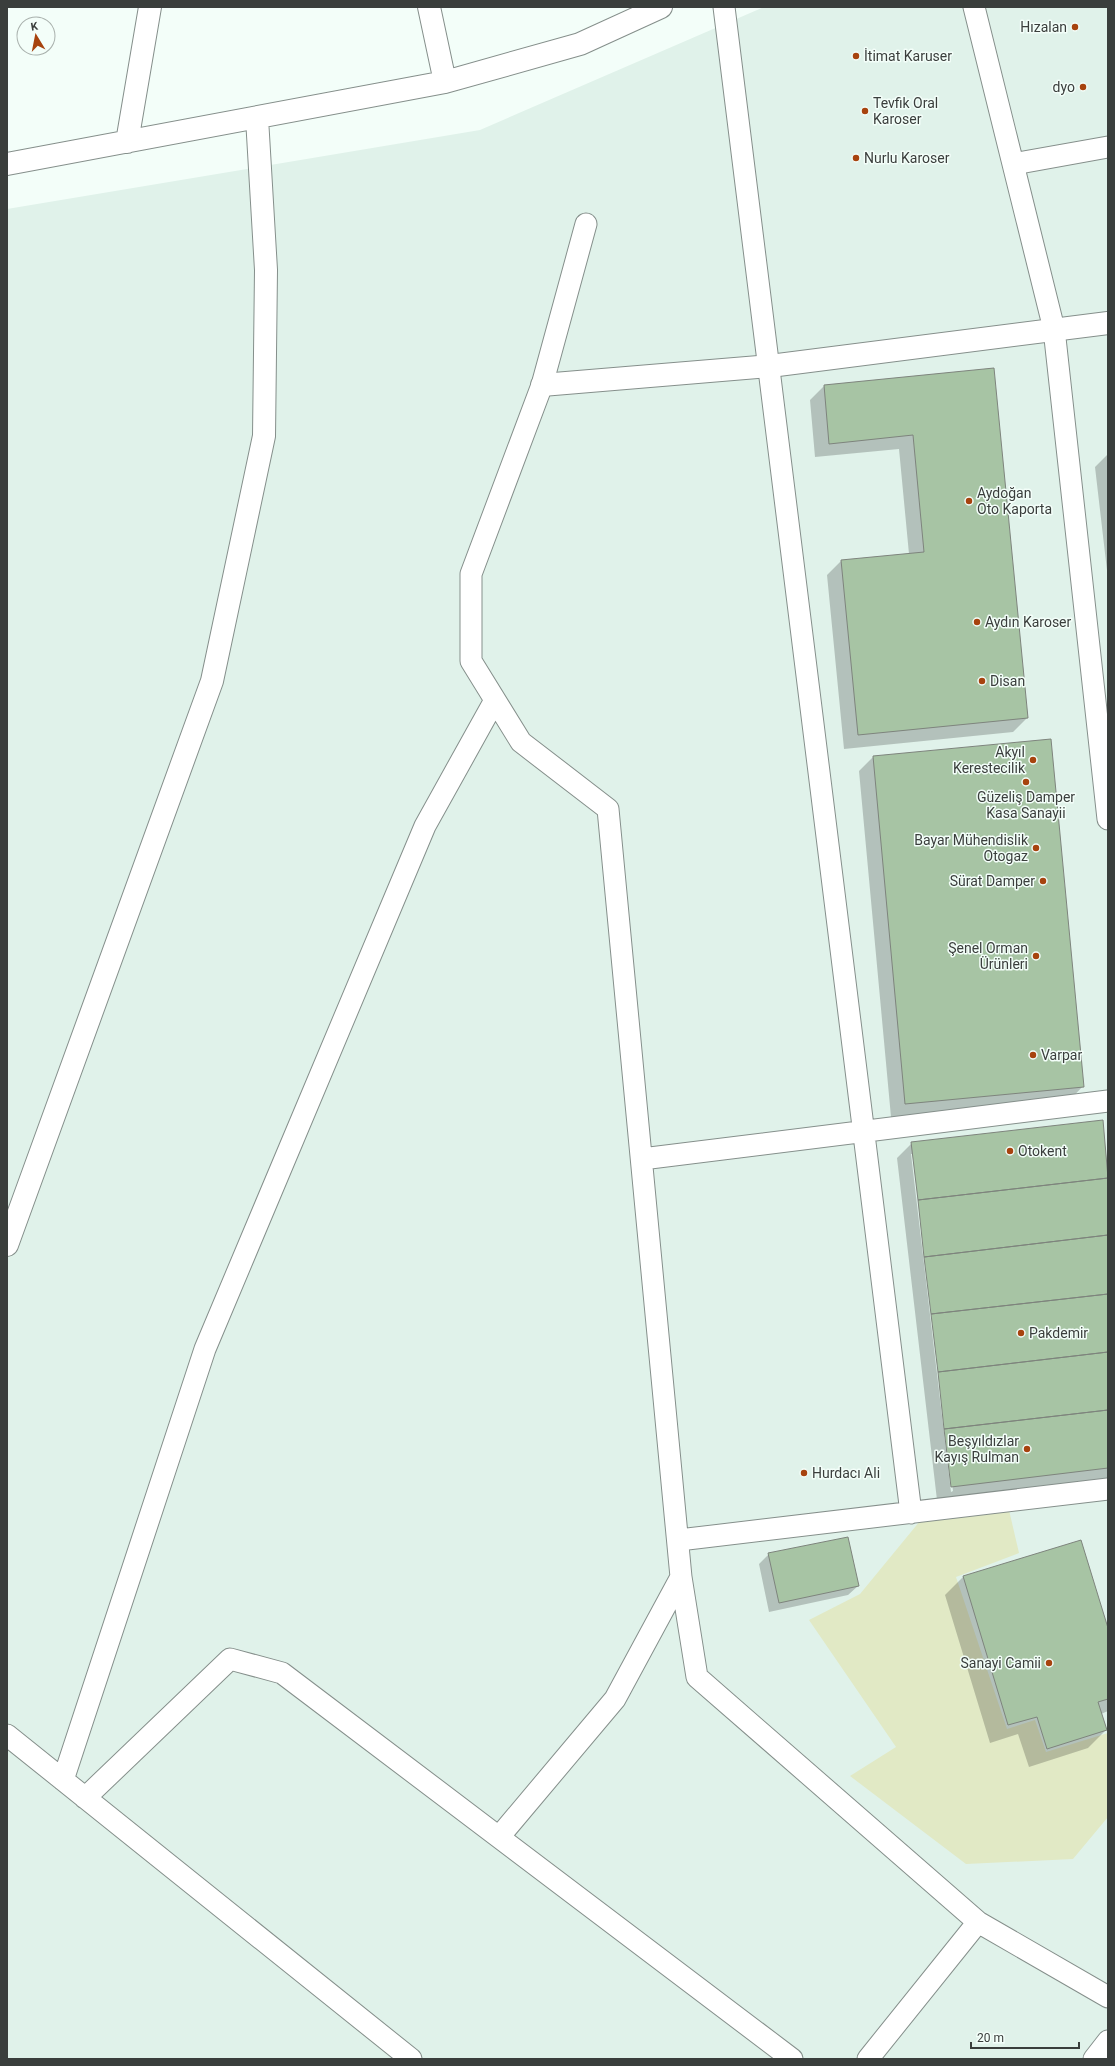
<svg xmlns="http://www.w3.org/2000/svg" width="1115" height="2066" font-family="Roboto,sans-serif">
	<style>
		.built { fill: #e0f2ea }
		.green { fill: #e1e9c5 }
		.shadow { fill: #0003; fill-rule: evenodd }
		.building { fill: #a7c4a4; stroke: #7e847d }
		.lines { fill: none; stroke-linecap: round; stroke-linejoin: round }
		.lane-casing { stroke: #858f8b; stroke-width: 23 }
		.street-casing { stroke: #858f8b; stroke-width: 24 }
		.lane { stroke: #fff; stroke-width: 21 }
		.street { stroke: #fff; stroke-width: 22 }
		.poi-dot { fill: #a7430e; stroke: #f3fef9; stroke-width: 1.5 }
		.labels { text-anchor: middle; dominant-baseline: central; stroke-width: 3; stroke-linejoin: round; paint-order: stroke }
		.poi-label { font-size: 14px; fill: #3a3e3c; stroke: #f3fef9; text-anchor: start }
	</style>
	<rect width="100%" height="100%" fill="#f3fef9"/>
	<path class="built" d="M764 7H1108V2059H7V209L480 130Z"/>
	<path class="green" d="M1009 1510 1019 1553 956 1577 1007 1729 1035 1720 1046 1752 1108 1733V1817L1073 1859 966 1864 850 1776 896 1747 809 1620 860 1594 920 1521Z"/>
	<path class="shadow" d="M993 369 1027 718 1013 732 844 749 827 575 841 561 909 554 899 449 815 457 810 400 824 386Z
		M1108 454V579L1095 467Z
		M873 757 1083 1086 1069 1101 891 1117 859 771Z
		M1102 1121 1108 1170V1481L937 1500 897 1158 912 1143ZM911 1154H913L953 1491 951 1492Z
		M1080 1541 1108 1631V1711L1101 1714 1106 1730 1088 1748 1029 1767 1018 1734 990 1743 945 1595 963 1577Z
		M769 1554 858 1586 848 1595 769 1612 759 1564Z"/>
	<path class="building" d="M994 368 1028 718 858 735 841 560 924 552 913 435 829 444 824 385Z
		M1051 739 1084 1087 905 1104 873 756Z
		M1103 1120 1108 1178 918 1200 911 1142Z
		M1108 1178V1235L924 1257 918 1200Z
		M1108 1235V1294L931 1314 924 1257Z
		M1108 1294V1352L938 1372 931 1314Z
		M1108 1352V1410L944 1429 938 1372Z
		M1108 1410V1468L951 1487 944 1429Z
		M848 1537 859 1586 779 1603 768 1553Z
		M1081 1540 1108 1628V1699L1098 1702 1107 1730 1047 1749 1037 1717 1008 1725 963 1576Z"/>
	<g class="lines">
		<defs>
			<path id="lane" d="M724 7 911 1513
				M974 7 1054 329 1108 819
				M1013 164 1108 147
				M586 224 542 385 471 574V661L521 742 608 809 681 1577 697 1677 978 1922 1108 1997
				M642 1159 1108 1101
				M679 1540 1108 1489
				M7 1735 411 2059
				M63 1780 205 1349 425 826 495 700
				M85 1798 230 1659 282 1673 792 2059
				M499 1837 615 1699 681 1577
				M868 2059 978 1922
				M1094 2059 1108 2041"/>
			<path id="street" d="M429 7 445 82
				M127 142 150 7
				M7 164 445 82 580 44 661 7
				M542 385 770 366 1108 323
				M7 1245 212 681 264 436 266 270 257 118"/>
		</defs>
		<use href="#lane" class="lane-casing"/>
		<use href="#street" class="street-casing"/>
		<use href="#lane" class="lane"/>
		<use href="#street" class="street"/>
	</g>
	<g class="poi-dot">
		<circle cx="1075" cy="27" r="4"/>
		<circle cx="856" cy="56" r="4"/>
		<circle cx="1083" cy="87" r="4"/>
		<circle cx="865" cy="111" r="4"/>
		<circle cx="856" cy="158" r="4"/>
		<circle cx="969" cy="501" r="4"/>
		<circle cx="977" cy="622" r="4"/>
		<circle cx="982" cy="681" r="4"/>
		<circle cx="1033" cy="760" r="4"/>
		<circle cx="1026" cy="782" r="4"/>
		<circle cx="1036" cy="848" r="4"/>
		<circle cx="1043" cy="881" r="4"/>
		<circle cx="1036" cy="956" r="4"/>
		<circle cx="1033" cy="1055" r="4"/>
		<circle cx="1010" cy="1151" r="4"/>
		<circle cx="1021" cy="1333" r="4"/>
		<circle cx="1027" cy="1449" r="4"/>
		<circle cx="804" cy="1473" r="4"/>
		<circle cx="1049" cy="1663" r="4"/>
	</g>
	<g class="labels">
		<g class="poi-label">
			<text x="1067" y="27" text-anchor="end">Hızalan</text>
			<text x="864" y="56">İtimat Karuser</text>
			<text x="1075" y="87" text-anchor="end">dyo</text>
			<text x="873" y="103">Tevfik Oral<tspan x="873" dy="16">Karoser</tspan></text>
			<text x="864" y="158">Nurlu Karoser</text>
			<text x="977" y="493">Aydoğan<tspan x="977" dy="16">Oto Kaporta</tspan></text>
			<text x="985" y="622">Aydın Karoser</text>
			<text x="990" y="681">Disan</text>
			<text x="1025" y="752" text-anchor="end">Akyıl<tspan x="1025" dy="16">Kerestecilik</tspan></text>
			<text x="1026" y="797" text-anchor="middle">Güzeliş Damper<tspan x="1026" dy="16">Kasa Sanayii</tspan></text>
			<text x="1028" y="840" text-anchor="end">Bayar Mühendislik<tspan x="1028" dy="16">Otogaz</tspan></text>
			<text x="1035" y="881" text-anchor="end">Sürat Damper</text>
			<text x="1028" y="948" text-anchor="end">Şenel Orman<tspan x="1028" dy="16">Ürünleri</tspan></text>
			<text x="1041" y="1055">Varpar</text>
			<text x="1018" y="1151">Otokent</text>
			<text x="1029" y="1333">Pakdemir</text>
			<text x="1019" y="1441" text-anchor="end">Beşyıldızlar<tspan x="1019" dy="16">Kayış Rulman</tspan></text>
			<text x="812" y="1473">Hurdacı Ali</text>
			<text x="1041" y="1663" text-anchor="end">Sanayi Camii</text>
		</g>
	</g>
	<rect width="1115" height="2066" fill="none" stroke="#3a3e3c" stroke-width="16"/>
	<g transform="translate(36 36) rotate(350)"><circle r="19" fill="#f3fef9" stroke="#a9b1ad"/>
	<path d="M0-3L7 15L0 10L-7 15Z" fill="#a7430e"/>
	<text y="-6" font-size="11" font-weight="bold" text-anchor="middle" fill="#3a3e3c">K</text>
	</g>
	<path d="M971 2042v6h108v-6" fill="none" stroke="#3a3e3c" stroke-width="2"/>
	<text x="977" y="2042" font-size="12" fill="#3a3e3c" stroke="#f3fef9" stroke-width="3" paint-order="stroke">20 m</text>
</svg>
